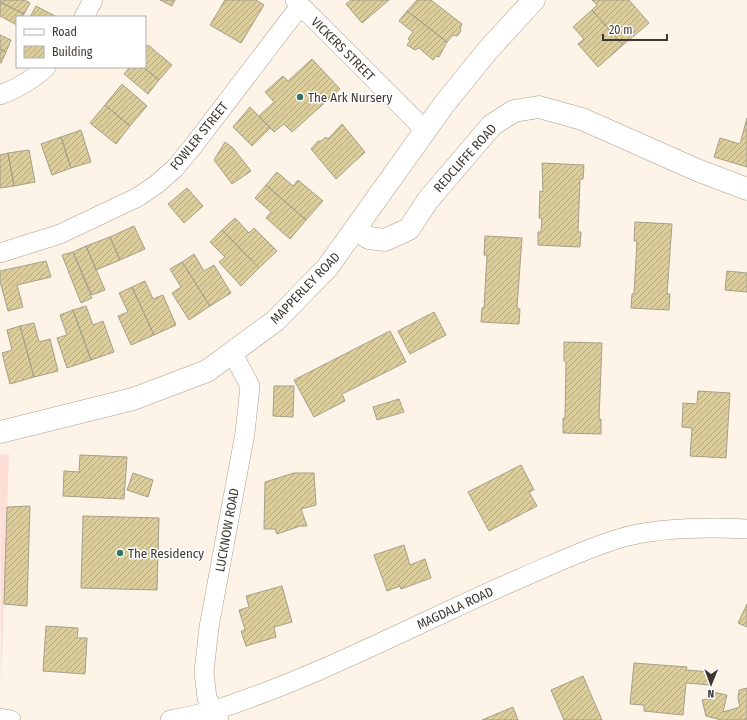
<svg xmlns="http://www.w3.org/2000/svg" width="747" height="720" font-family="'Fira Sans Condensed',sans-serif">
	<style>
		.pitch { fill: #fdddd6 }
		.building { fill: url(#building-hatch); stroke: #a69f8a }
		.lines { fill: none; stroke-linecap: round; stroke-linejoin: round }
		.minor-casing { stroke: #ad9d8b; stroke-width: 20 }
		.tertiary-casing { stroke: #ad9d8b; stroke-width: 23 }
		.minor { stroke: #fff; stroke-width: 19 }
		.tertiary { stroke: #fff; stroke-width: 22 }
		.poi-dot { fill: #337361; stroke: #fff; stroke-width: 1.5 }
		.labels { text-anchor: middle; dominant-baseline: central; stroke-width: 3; stroke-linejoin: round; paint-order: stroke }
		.street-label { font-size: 13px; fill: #3e3830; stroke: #fff }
		.poi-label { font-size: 13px; fill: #3e3830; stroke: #fff; text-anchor: start }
	</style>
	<defs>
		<pattern id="building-hatch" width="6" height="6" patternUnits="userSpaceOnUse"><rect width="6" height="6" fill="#dccd9d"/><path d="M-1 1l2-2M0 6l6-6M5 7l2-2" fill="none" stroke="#b4a780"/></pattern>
	</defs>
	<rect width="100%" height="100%" fill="#fdf3e7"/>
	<path class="pitch" d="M9 454 1 685 0 455Z"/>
	<path class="building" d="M0 0H24L30 3 24 14 0 2Z
		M160 0H175L172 6Z
		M225 0H256L264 5 241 43 210 25Z
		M351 0H389L362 23 346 4Z
		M417 0H431L462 24 460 28 461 31 457 36 453 35 447 42 407 11Z
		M592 0H629L649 23 623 45 592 10 597 5Z
		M0 2 24 14 23 17H17V25L0 16Z
		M36 6 57 17H30Z
		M592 10 623 45 598 67 578 44 584 39 573 27Z
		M407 11 447 42 439 57 436 56 433 60 419 48 415 50 407 45 410 41 408 39 413 32 399 21Z
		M0 35 11 40 6 52 0 49Z
		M148 45 172 65 159 80 143 67H145V49Z
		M0 49 6 52 1 63H0Z
		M312 59 340 89 292 132 284 124 274 132 259 116 274 102 265 92 283 76 288 81Z
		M130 67H143L159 80 148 94 124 74Z
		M122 84 147 106 130 126 105 105Z
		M105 105 130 126 116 144 90 123Z
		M250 107 270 128 252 146 233 127Z
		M747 118V167L714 157 720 138 740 144Z
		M342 124 365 152 336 179 311 149 318 141H321L326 137 328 139Z
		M81 130 91 162 71 168 61 137Z
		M61 137 71 168 52 175 41 144Z
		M225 142 233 148 251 171 232 184 214 160Z
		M29 150 35 182 14 186 8 153Z
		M8 153 14 186 0 188V155Z
		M542 163 584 165 583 179H580L578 232H581L580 247 538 245V232H541L542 218H539L540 191 543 192Z
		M277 172 293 186 298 180 323 201 306 220 266 185Z
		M266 185 306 220 290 239 266 218 271 212 255 198Z
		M187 188 203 206 184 223 168 204Z
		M235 218 249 233 254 228 277 251 259 268 222 230Z
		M635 222 672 224 667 294H670L669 310 631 308 632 294H634L637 241H634Z
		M134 226 145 249 120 260 110 237Z
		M222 230 259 268 241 286 219 262 225 257 210 242Z
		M485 236 522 238 517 308 520 309 519 324 481 322 482 308H484L487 255H484Z
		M110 237 120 260 96 270 86 246Z
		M86 246 105 290 92 295 73 252Z
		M73 252 92 298 81 303 62 255Z
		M194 254 204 271 214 265 231 293 210 306 182 262Z
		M46 261 51 277 17 285 23 307 8 311 0 281V271Z
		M182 262 210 306 189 320 172 293 181 287 170 269Z
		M727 271 747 273V292L725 290Z
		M145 281 153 299 163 295 176 325 154 335 132 287Z
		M132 287 154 335 131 345 118 316 128 312 119 293Z
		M86 306 93 325 103 321 114 352 91 360 73 310Z
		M73 310 91 360 67 368 57 338 67 335 60 315Z
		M434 312 446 335 410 354 398 331Z
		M34 323 39 342 50 339 58 371 34 377 20 326Z
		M20 326 34 377 10 384 2 353 12 350 7 330Z
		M390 331 406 362 342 394 345 401 314 417 294 380Z
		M564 342 602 343 599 419H601V434L563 433V418L565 419 566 362 564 361Z
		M274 386H294L293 417 273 416Z
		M698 391 730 393 726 458 690 456 692 428 682 427 683 403 697 404Z
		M399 399 404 412 377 420 373 407Z
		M80 455 127 457 124 499 63 496 64 471 79 472Z
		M521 465 534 490 529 492 537 506 489 531 468 492Z
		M133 473 153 480 148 497 127 490Z
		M294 473H314L316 505 301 509 307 526H300L277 534 275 529H264L265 482Z
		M30 506 27 606 4 604 7 507Z
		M83 516 159 518 157 590 81 588Z
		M404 545 410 565 425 559 431 578 401 589 400 586 387 591 374 555Z
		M282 586 292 622 274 627 276 637 246 646 241 631 245 630 239 610 249 607 246 596Z
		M747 604V627L738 623Z
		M46 626 78 628 77 638H87L85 674 43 671Z
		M634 663 687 667 686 670 711 672 710 685 686 683 683 715 644 711V705L630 704Z
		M583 676 602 720H564L551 690Z
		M747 688V720H721L706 716 702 700 707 699 708 691 727 695 723 712 740 707 738 698 739 690Z
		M513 707 518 720H482Z"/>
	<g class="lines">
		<defs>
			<path id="minor" d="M295 0 425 130
				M84 17 93 0
				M0 95C18 88 33 80 46 67
				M0 253 60 234 138 197 157 184 175 168 194 145 300 6
				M0 718 11 720
				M170 720C185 717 201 714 215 710 321 676 419 622 521 578 554 564 587 548 621 538 661 527 706 527 747 529
				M219 720 207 698 204 672 209 627 245 433 250 386 233 354"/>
			<path id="tertiary" d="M355 230 369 238 385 240 409 229 428 200 492 125 514 111 539 107 582 119 697 170 747 189
				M0 432 133 399 207 371 275 321 327 268 445 103 488 50 534 0"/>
		</defs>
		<use href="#minor" class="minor-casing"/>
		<use href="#tertiary" class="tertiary-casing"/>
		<use href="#minor" class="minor"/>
		<use href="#tertiary" class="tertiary"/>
	</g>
	<g class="poi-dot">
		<circle cx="300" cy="97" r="4"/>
		<circle cx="120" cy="553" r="4"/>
	</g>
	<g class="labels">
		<g class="street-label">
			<text transform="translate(343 49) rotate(45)">VICKERS STREET</text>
			<text transform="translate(199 136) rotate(-51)">FOWLER STREET</text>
			<text transform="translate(465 158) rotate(-48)">REDCLIFFE ROAD</text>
			<text transform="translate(305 288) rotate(-46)">MAPPERLEY ROAD</text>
			<text transform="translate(227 530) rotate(-80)">LUCKNOW ROAD</text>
			<text transform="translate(455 608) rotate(-25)">MAGDALA ROAD</text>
		</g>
		<g class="poi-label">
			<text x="308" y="97">The Ark Nursery</text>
			<text x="128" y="553">The Residency</text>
		</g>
	</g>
	<rect x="16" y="16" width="130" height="52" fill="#ffffff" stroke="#b2afac"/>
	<rect x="24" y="29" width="20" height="6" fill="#ffffff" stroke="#b2afac"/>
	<text x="52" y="36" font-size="12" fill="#3e3830">Road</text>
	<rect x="24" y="46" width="20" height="12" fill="url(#building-hatch)" stroke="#b2afac"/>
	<text x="52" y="56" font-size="12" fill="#3e3830">Building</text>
	<g transform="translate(711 684) rotate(181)" stroke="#ffffff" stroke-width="3" paint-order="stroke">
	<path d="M0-3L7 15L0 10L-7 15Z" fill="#3e3830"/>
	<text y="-6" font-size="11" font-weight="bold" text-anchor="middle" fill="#3e3830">N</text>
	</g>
	<path d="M603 34v6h64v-6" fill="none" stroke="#3e3830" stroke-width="2"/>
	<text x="609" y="34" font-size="12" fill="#3e3830" stroke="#ffffff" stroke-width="3" paint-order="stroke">20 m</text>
</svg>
